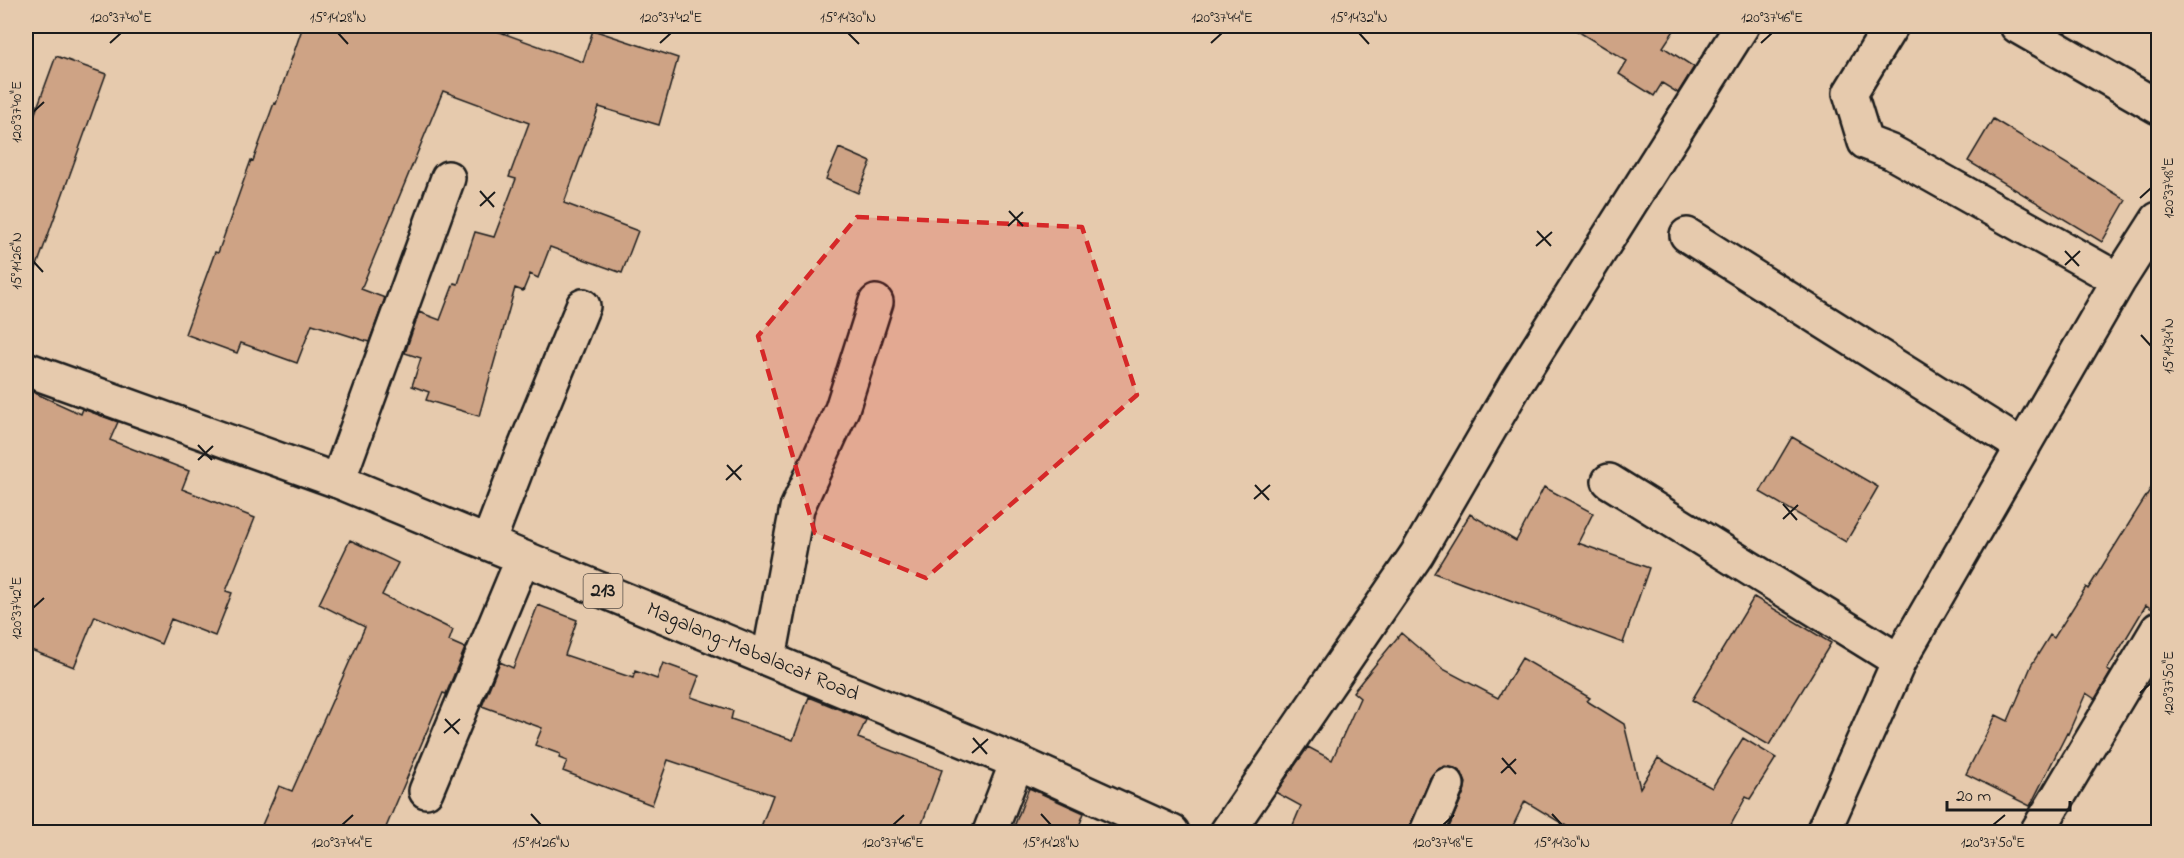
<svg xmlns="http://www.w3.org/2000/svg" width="2184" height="858" font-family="'Indie Flower',sans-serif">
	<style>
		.building { fill: #cea385; stroke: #1c1c1c; stroke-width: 1.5 }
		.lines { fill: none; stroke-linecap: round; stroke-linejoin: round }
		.minor-casing { stroke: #1c1c1c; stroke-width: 38 }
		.major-casing { stroke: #1c1c1c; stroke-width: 38 }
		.minor { stroke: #e6caad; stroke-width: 33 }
		.major { stroke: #e6caad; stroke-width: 33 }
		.marked { fill: #d62828; fill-opacity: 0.2; stroke: #d62828; stroke-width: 4.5; stroke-dasharray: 12 8; stroke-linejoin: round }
		.ticks { fill: none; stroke: #1c1c1c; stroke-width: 2 }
		.labels { text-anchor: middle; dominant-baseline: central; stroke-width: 4.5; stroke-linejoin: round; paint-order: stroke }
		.shield { fill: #e6caad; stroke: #595048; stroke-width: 1.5 }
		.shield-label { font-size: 20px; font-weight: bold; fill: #1c1c1c }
		.street-label { font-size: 21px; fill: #1c1c1c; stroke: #e6caad }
		.neatline { fill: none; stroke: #1c1c1c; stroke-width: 2 }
		.ticks-label { font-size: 15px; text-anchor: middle; fill: #1c1c1c }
	</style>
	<rect width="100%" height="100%" fill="#e6caad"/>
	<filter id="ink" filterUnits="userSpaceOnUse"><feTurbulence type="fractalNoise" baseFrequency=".0167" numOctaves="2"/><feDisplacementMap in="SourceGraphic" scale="12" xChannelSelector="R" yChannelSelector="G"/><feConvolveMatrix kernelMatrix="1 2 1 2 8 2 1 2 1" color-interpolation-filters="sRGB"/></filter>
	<g filter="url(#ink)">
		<path class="building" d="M303 26H483L583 62 593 30 678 58 659 125 599 107 564 203 638 231 622 273 550 247 538 278 530 274 523 291 515 288 479 416 426 400 429 392 412 386 421 358 405 353 419 312 440 320 454 283 458 284 475 232 494 237 516 179 509 177 529 123 443 91 361 289 385 298 369 342 312 324 297 363 241 343 237 353 185 334 215 252 218 253 251 160 253 161 274 103 276 104Z
			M1569 26H1677L1663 47 1694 67 1678 93 1662 83 1654 96 1619 74 1627 61Z
			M56 56 106 74 29 288H26V138Z
			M1993 119 2126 200 2102 242 1968 161Z
			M839 148 871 162 858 193 826 179Z
			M26 389 81 414 83 409 118 422 110 440 189 471 182 489 255 518 226 591 232 593 215 636 171 619 161 644 95 616 74 667 26 648Z
			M1792 437 1878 487 1846 542 1760 492Z
			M2158 477V610L2155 611 2146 605 2107 670 2111 672 2095 699 2086 693 2068 734 2067 733 2030 806 1966 774 1996 715 2008 721 2032 664 2050 635 2054 638 2086 587 2088 589Z
			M1544 487 1593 513 1578 543 1649 568 1623 643 1434 573 1470 514 1516 541Z
			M350 540 398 563 382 595 453 630 449 641 465 648 446 694 443 693 384 832H259L279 786 292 791 365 627 319 604Z
			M1754 597 1831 643 1769 745 1692 700Z
			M538 605 577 620 565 655 633 678 635 671 657 679 663 663 699 676 691 697 733 711 731 719 793 740 809 697 866 720 858 738 942 770 919 832H759L773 795 668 760 652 805 563 771 567 761 559 758 560 754 535 745 542 728 482 706 500 662 513 668Z
			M1401 633 1443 669 1498 698 1522 658 1590 698 1587 701 1624 724 1640 788 1658 758 1712 788 1743 738 1776 758 1750 799 1746 797 1727 832H1576L1525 801 1510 832H1447L1464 792 1466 783 1462 773 1455 768 1445 766 1436 770 1430 778 1410 825 1409 832H1290L1301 806 1277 793V791L1308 747 1332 760 1360 698 1353 692Z
			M1029 788 1084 813 1077 832H1012Z"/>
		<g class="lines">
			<defs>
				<path id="minor" d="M1891 26 1850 93 1865 142 1891 152 2119 280
					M2017 26 2158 107
					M1687 235 2023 447
					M338 481 448 178
					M1609 481 1899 661
					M488 543 519 462 583 306
					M769 658 797 508 842 409 876 302
					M426 791 523 558
					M990 832 1017 762
					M1227 832 1417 554 1515 385 1742 26
					M1427 832 1447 785
					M1823 832 1899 661 2119 280 2158 219
					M2037 832 2158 629"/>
				<g id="major">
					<path id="s1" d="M26 369 338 481 1017 762 1172 832"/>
				</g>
			</defs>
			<use href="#minor" class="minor-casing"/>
			<use href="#major" class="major-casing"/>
			<use href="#minor" class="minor"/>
			<use href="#major" class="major"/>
		</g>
	</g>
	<path class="marked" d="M857 217 1082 227 1137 395 926 578 815 533 758 336Z"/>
	<path class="ticks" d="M338 33 348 44M848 33 859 44M1359 33 1369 44M110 43 121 33M660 43 671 33M1211 43 1222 33M1761 43 1772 33M33 112 44 102M480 191 494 207M2140 198 2151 188M480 206 495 192M1009 211 1023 226M1008 226 1023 212M1537 231 1551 246M1536 246 1552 232M2065 251 2079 266M33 261 43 272M2065 265 2080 251M2141 335 2151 346M198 445 212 460M198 460 213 446M727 465 741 480M726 480 742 465M1255 485 1269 500M1254 499 1270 485M1783 504 1797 520M1783 519 1798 505M33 608 44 598M2140 693 2151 683M445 719 459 734M444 733 460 719M973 738 987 754M972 753 988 739M1502 758 1516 774M1501 773 1516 759M531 814 541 825M1041 814 1051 825M1552 814 1562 825M342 825 353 815M893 825 904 815M1443 825 1454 815M1993 825 2005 815"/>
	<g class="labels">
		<rect class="shield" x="583.5" y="574" width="39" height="34" rx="4.5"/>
		<g class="shield-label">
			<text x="603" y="591">213</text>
		</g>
		<g class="street-label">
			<text stroke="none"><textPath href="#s1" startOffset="780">Magalang-Mabalacat Road</textPath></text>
		</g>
	</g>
	<rect width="2184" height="858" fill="none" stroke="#e6caad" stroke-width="66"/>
	<path d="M1947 801v9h123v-9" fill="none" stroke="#1c1c1c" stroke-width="3"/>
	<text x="1956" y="801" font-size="18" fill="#1c1c1c" stroke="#e6caad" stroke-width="4.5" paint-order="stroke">20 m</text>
	<rect x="33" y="33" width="2118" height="792" class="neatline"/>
	<g class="ticks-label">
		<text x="121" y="22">120°37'40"E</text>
		<text x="338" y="22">15°14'28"N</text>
		<text x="671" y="22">120°37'42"E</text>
		<text x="848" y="22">15°14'30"N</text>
		<text x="1222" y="22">120°37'44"E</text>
		<text x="1359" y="22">15°14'32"N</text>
		<text x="1772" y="22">120°37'46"E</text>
		<text transform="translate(16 112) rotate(-90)" y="5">120°37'40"E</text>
		<text transform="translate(2168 188) rotate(-90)" y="5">120°37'48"E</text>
		<text transform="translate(16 261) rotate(-90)" y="5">15°14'26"N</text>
		<text transform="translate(2168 346) rotate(-90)" y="5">15°14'34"N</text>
		<text transform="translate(16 608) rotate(-90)" y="5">120°37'42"E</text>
		<text transform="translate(2168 683) rotate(-90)" y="5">120°37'50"E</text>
		<text x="342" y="847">120°37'44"E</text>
		<text x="541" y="847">15°14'26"N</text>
		<text x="893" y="847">120°37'46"E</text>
		<text x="1051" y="847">15°14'28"N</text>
		<text x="1443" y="847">120°37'48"E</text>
		<text x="1562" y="847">15°14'30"N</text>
		<text x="1993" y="847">120°37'50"E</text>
	</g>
</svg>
